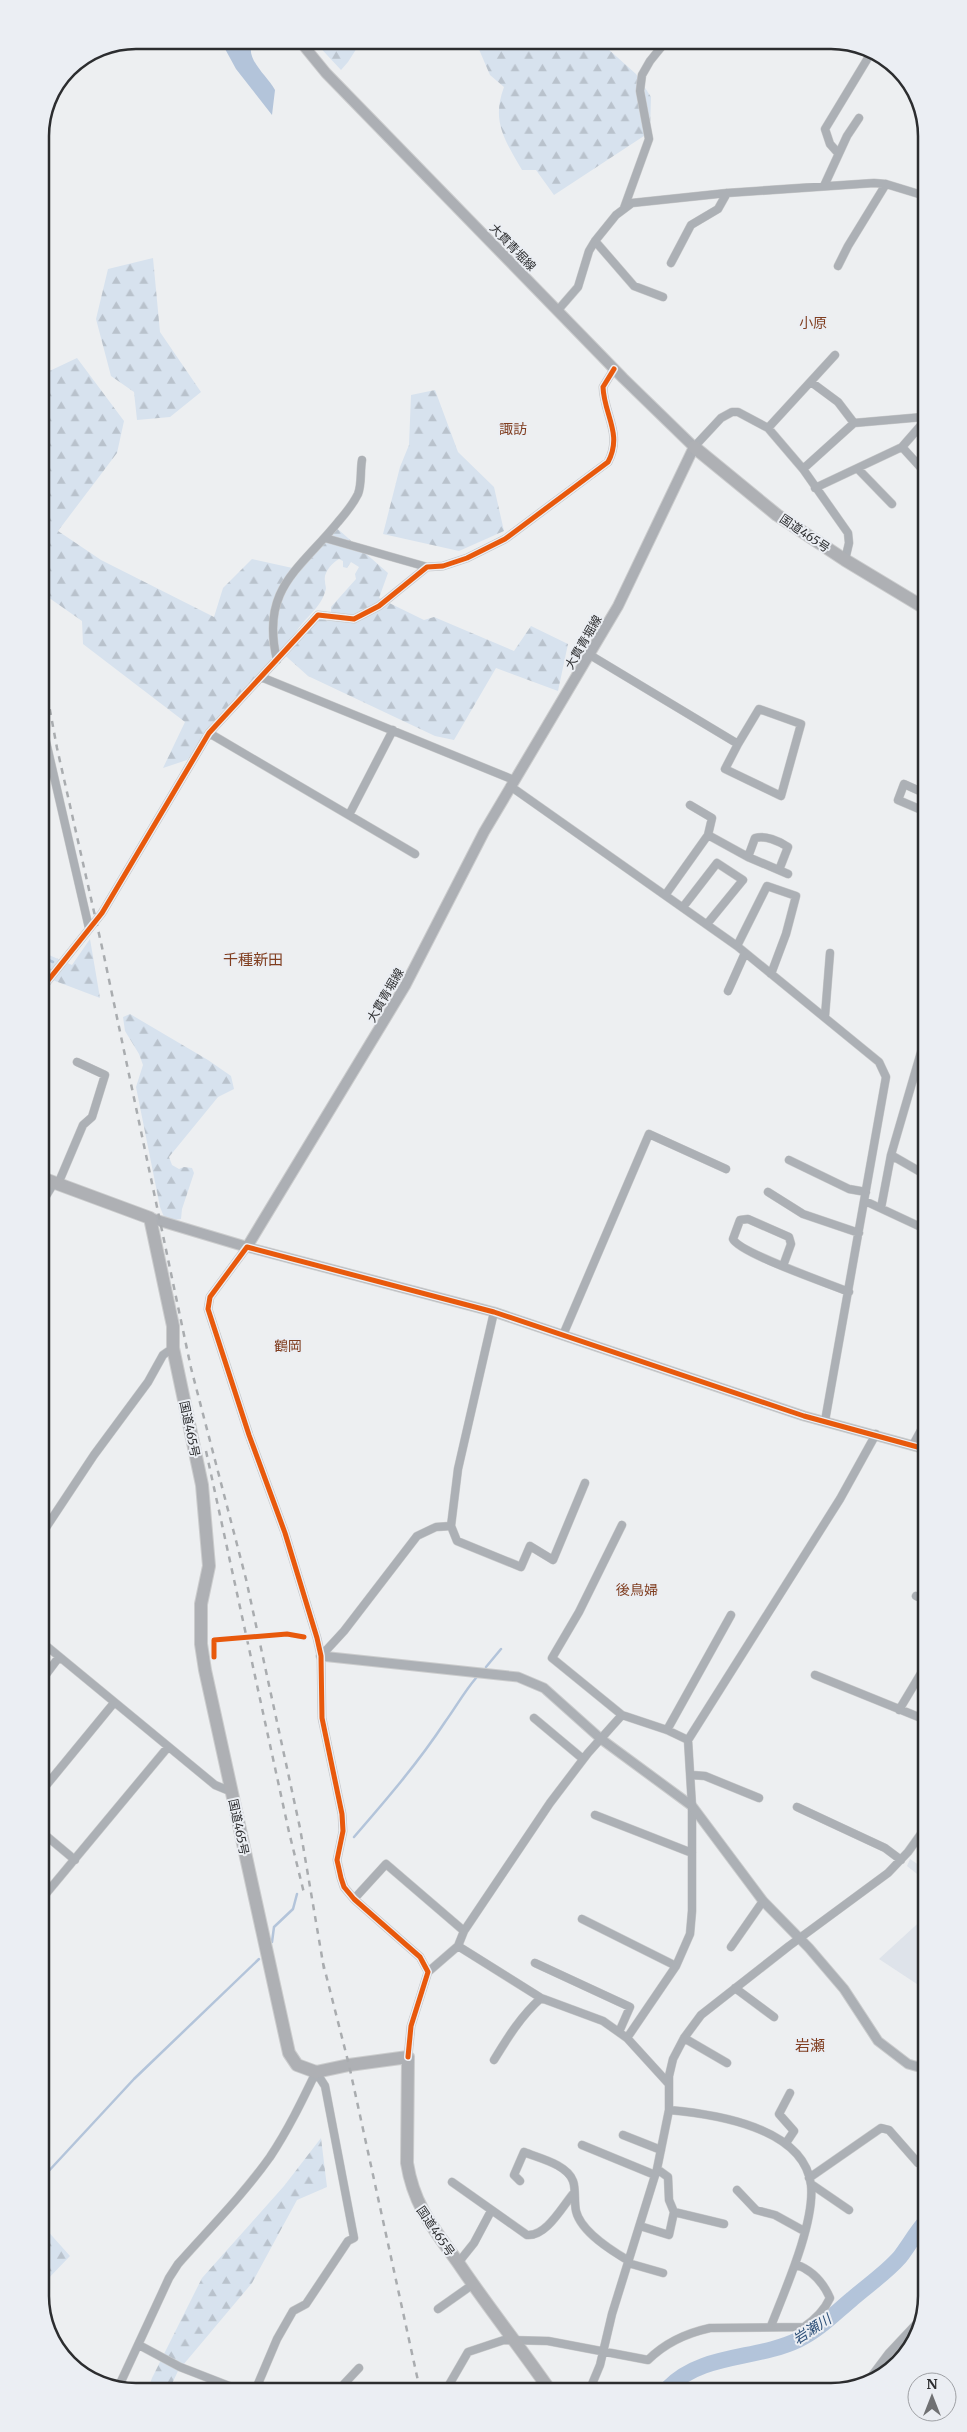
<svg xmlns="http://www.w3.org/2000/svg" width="967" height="2432" font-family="Merriweather,'Noto Sans JP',serif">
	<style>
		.built { fill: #dee3ea }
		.forest { fill: url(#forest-firs); fill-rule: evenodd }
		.water { fill: #b3c4da }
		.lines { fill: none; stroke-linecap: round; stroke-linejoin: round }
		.stream { stroke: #b3c4da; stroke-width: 2.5 }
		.river { stroke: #b3c4da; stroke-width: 16 }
		.minor-casing { stroke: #cbcccd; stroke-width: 9 }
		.tertiary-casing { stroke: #cbcccd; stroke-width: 11 }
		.secondary-casing { stroke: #cbcccd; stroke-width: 12 }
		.trunk-casing { stroke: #cbcccd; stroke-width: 14 }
		.minor { stroke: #acb0b5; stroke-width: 8 }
		.tertiary { stroke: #acb0b5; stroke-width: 9 }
		.secondary { stroke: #acafb4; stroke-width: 10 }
		.trunk { stroke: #aeb0b4; stroke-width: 12 }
		.rail { stroke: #a9acaf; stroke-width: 2.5; stroke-dasharray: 6 6; stroke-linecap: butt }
		.cycleway-casing { stroke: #ebeef3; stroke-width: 8 }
		.cycleway { stroke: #e8590c; stroke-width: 5 }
		.labels { text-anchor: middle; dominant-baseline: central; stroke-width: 4; stroke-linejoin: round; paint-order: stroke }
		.street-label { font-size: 12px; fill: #2c2d2f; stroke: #ebeef3 }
		.neighbourhood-label { font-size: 14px; fill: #803e20; stroke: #ebeef3 }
		.water-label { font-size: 14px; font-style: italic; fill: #2b4e77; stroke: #ebeef3 }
		.quarter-label { font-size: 15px; fill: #803e20; stroke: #ebeef3 }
		.rim { fill: none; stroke: #2c2d2f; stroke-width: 2.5 }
	</style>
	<defs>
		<pattern id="forest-firs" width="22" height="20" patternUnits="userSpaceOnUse" patternTransform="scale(1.25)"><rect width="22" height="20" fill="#d7e2ee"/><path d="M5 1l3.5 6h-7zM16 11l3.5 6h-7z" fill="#b9c2cc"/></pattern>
	</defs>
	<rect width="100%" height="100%" fill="#edeff1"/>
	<path class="built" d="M910 1859 926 1870V1881L907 1866Z
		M926 1916V1990L879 1959Z"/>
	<path class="forest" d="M313 40H362L348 62 341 70Z
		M475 40H598L636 74 651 97 650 132 554 195 536 170H522C505 140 491 122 504 87L490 75Z
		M153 258 160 332 201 392 170 417 137 420 134 392 111 376 96 319 108 269Z
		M77 358 124 421 117 453 58 531 101 560 214 617 223 588 252 559 297 569 332 524 388 573 379 598 424 620 434 617 514 651 531 626 568 644 558 691 496 668 454 740 435 736 308 676 279 650 187 760 163 768 185 722 83 644 82 621 45 595 41 597V375ZM339 559 343 561V567L347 568 351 562 359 567 355 574 356 579 331 607V612L338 618 333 621 317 619 305 636 298 639 294 636C302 619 319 611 325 592 327 587 325 586 325 581 323 573 332 563 339 559Z
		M435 390 458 452 494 487 504 531 459 551 383 534 400 467 409 445 411 395Z
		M90 939 100 998 42 976V952L72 965Z
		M130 1014 208 1060 231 1076 234 1089 218 1097 169 1157 172 1165 179 1169 184 1167 192 1168 194 1173 182 1209 181 1219 173 1220 164 1217 160 1207 136 1087 143 1065 139 1054 125 1031 123 1017Z
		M321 2138 327 2187 297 2200 252 2283 178 2371 168 2392H147L152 2378 202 2278 284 2186Z
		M45 2228 70 2256 45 2282Z"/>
	<path class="water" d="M200 40H254C242 57 267 75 275 90L272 115 236 69 224 47 217 44 207 45Z"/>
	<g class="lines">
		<path class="stream" d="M42 957 53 962
			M486 1667 501 1649
			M354 1837C386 1800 418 1763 445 1722 456 1707 464 1692 476 1678
			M272 1942 274 1927 293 1909 297 1894
			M45 2175 134 2079 259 1959"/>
		<path class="river" d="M668 2388C702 2353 756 2360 798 2340 819 2330 834 2314 852 2299 868 2285 886 2273 900 2257 909 2245 917 2231 927 2220"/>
		<defs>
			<path id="minor" d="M838 153 830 144 825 129 871 53
				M824 186 847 136 859 118
				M624 208 649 139 640 91 642 75 650 61 667 40
				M595 241 634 286 663 297
				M671 263 691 225 718 209 727 193
				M838 266 848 246 886 184
				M558 310 578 287 589 251 595 241 616 215 632 203 727 193 874 183 886 184 922 195
				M811 382 838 402 854 423 923 417
				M768 428 835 355
				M694 447 721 418 732 412H738L768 428 803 469 848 533 849 543 845 560
				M902 447 923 470
				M803 469 854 423
				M858 469 892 504
				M815 488 902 447 923 423
				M325 538 427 567
				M590 655 738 744 725 769 781 796 801 724 759 709 738 744
				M277 660C260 589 299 570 338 522 345 514 353 504 358 494 362 484 360 471 362 460
				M261 677 514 780
				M41 720 89 928
				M209 733 415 854
				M510 786 737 946 879 1062 886 1077 825 1421
				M924 793 904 784 898 800 924 811
				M349 815 393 730
				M708 835 748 857 788 874
				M748 857 755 838C765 835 779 841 788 847L779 870
				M666 894 708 835 712 818 690 805
				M683 907 717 863 743 880 707 924
				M737 946 767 886 796 896 786 934 771 974
				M42 988 102 913 209 733 318 615 354 619 379 606 427 567 443 566 467 558 505 539 608 462C623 434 604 415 603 387L614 369
				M728 991 745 953
				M825 1016 830 953
				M891 1155 924 1174
				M789 1160 849 1189 866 1192
				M58 1184 83 1125 92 1117 105 1075 77 1062
				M768 1192 803 1214 859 1233
				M43 1201 54 1183
				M865 1201 925 1229
				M881 1208 891 1155 924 1042
				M247 1247 210 1297 208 1309 249 1435 285 1533 317 1638 321 1656 322 1718 342 1814 343 1831 337 1860 341 1878 344 1887 354 1899 420 1957 428 1972 411 2026 408 2057
				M783 1266 791 1244 789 1237 748 1219 740 1220 733 1239C739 1253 830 1284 849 1292
				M494 1312 458 1469 451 1526 457 1541 521 1567 530 1546 553 1560 585 1483
				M563 1335 649 1134 726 1169
				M913 1445 925 1423
				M622 1525 579 1612 552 1658 622 1715 667 1730 688 1740
				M43 1532 94 1455 148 1382 163 1355 173 1348
				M916 1596 925 1600
				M44 1644 215 1785 232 1792
				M321 1656 344 1631 417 1536 436 1527 451 1526
				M815 1675 926 1720
				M44 1677 59 1657
				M899 1710 926 1665
				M534 1718 583 1759
				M667 1730 731 1615
				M692 1775 705 1776 759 1798
				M44 1788 113 1704
				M797 1807 885 1848 901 1860
				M595 1815 692 1853
				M44 1834 75 1860
				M44 1896 168 1747
				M354 1899 386 1864 464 1931
				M582 1919 676 1966
				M458 1946 541 1998 603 2021 627 2038 668 2083
				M731 1947 763 1901
				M535 1963 630 2007 619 2032
				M428 1972 458 1946 464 1931 550 1803 588 1753 622 1715
				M735 1988 774 2017
				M627 2038 676 1966 690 1934 692 1911V1806L688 1740 840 1499 876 1434
				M684 2038 727 2063
				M494 2060C508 2037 521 2016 541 1998
				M669 2110C714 2114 804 2127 811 2185 815 2223 785 2290 771 2326
				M623 2135 661 2150
				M786 2143 794 2131 779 2114 790 2093
				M582 2145 655 2175
				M657 2169 668 2177 669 2200 674 2212
				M809 2178 881 2128 889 2130 918 2163
				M520 2181 514 2175 524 2152C538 2158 567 2164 573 2181 576 2189 574 2202 576 2211 581 2232 612 2251 629 2261
				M452 2182 527 2235C546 2237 562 2207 573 2194
				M811 2184 849 2210
				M737 2190 756 2210 775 2215 804 2231
				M640 2226 669 2235 674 2212 724 2224
				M458 2263 474 2243 491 2211
				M628 2263 663 2273
				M438 2309 472 2285
				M139 2345 180 2367 242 2391
				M73 2366 82 2374
				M865 2385 889 2353 919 2321
				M118 2388 169 2278 178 2264C209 2229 243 2195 270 2157 288 2130 302 2101 316 2072
				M590 2389 600 2365 612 2314 657 2169 669 2110V2076L673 2059 684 2038 701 2015 789 1946 888 1873 908 1852 926 1827
				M342 2390 344 2384 359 2368
				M446 2390 468 2352 504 2340 548 2341 648 2360C665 2343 687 2333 710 2328L804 2327C816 2319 824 2311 830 2298 823 2282 812 2270 795 2264
				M255 2391 277 2339 293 2311 306 2304 348 2241 354 2238 325 2086 316 2072"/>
			<path id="tertiary" d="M247 1247 494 1312 804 1416 925 1449
				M321 1656 518 1677 544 1688 601 1739 692 1806 763 1901 809 1948 844 1989 878 2041 908 2064 926 2069"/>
			<path id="secondary" d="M150 1218 247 1247 405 986 484 832 618 606 694 447 623 378 326 73 299 40"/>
			<path id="trunk" d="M694 447 777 515 845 560 923 607
				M42 1178 150 1218 173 1326V1348L202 1485 209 1566 201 1604V1644L205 1670 289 2053 297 2065 316 2072 349 2065 408 2057 407 2163C414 2207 435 2230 459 2264 488 2307 520 2347 549 2389"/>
		</defs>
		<use href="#minor" class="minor-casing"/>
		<use href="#tertiary" class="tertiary-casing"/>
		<use href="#secondary" class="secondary-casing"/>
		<use href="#trunk" class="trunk-casing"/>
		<use href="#minor" class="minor"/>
		<use href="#tertiary" class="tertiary"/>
		<use href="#secondary" class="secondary"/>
		<use href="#trunk" class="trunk"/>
		<path class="rail" d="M41 662 57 748 104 956 191 1368 246 1579 300 1828 324 1969
			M206 1451 289 1832 304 1893
			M323 1963 349 2065 420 2390"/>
		<defs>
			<path id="cycleway" d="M42 988 102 913 209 733 318 615 354 619 379 606 427 567 443 566 467 558 505 539 608 462C623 434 604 415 603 387L614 369
				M214 1657V1640L287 1634 304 1637
				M408 2057 411 2026 428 1972 420 1957 354 1899 344 1887 341 1878 337 1860 343 1831 342 1814 322 1718 321 1656 317 1638 285 1533 249 1435 208 1309 210 1297 247 1247 494 1312 804 1416 925 1449"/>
		</defs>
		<use href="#cycleway" class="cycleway-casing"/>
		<use href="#cycleway" class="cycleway"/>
	</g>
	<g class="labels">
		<g class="street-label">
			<text transform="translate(513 247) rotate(46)">大貫青堀線</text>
			<text transform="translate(805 533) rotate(34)">国道465号</text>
			<text transform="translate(583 642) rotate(-60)">大貫青堀線</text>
			<text transform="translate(385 995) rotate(-60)">大貫青堀線</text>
			<text transform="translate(190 1429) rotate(78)">国道465号</text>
			<text transform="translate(239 1827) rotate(78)">国道465号</text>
			<text transform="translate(436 2231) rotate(56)">国道465号</text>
		</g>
		<g class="neighbourhood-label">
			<text x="813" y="323">小原</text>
			<text x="513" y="429">諏訪</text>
			<text x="288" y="1346">鶴岡</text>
			<text x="637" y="1590">後鳥婦</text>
		</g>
		<g class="water-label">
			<text transform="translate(812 2329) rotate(-33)">岩瀬川</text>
		</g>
		<g class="quarter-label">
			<text x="253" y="959">千種新田</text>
			<text x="810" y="2045">岩瀬</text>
		</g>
	</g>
	<path d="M0 0H967V2432H0ZM136 49H831A87 87 0 0 1 918 136V2296A87 87 0 0 1 831 2383H136A87 87 0 0 1 49 2296V136A87 87 0 0 1 136 49Z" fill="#ebeef3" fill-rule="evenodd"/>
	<path class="rim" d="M136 49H831A87 87 0 0 1 918 136V2296A87 87 0 0 1 831 2383H136A87 87 0 0 1 49 2296V136A87 87 0 0 1 136 49Z"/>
	<g transform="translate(932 2397)"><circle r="24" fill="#ebeef3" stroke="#9fa1a5"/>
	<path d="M0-4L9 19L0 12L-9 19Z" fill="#707173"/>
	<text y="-8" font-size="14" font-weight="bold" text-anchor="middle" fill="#2c2d2f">N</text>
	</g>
</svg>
